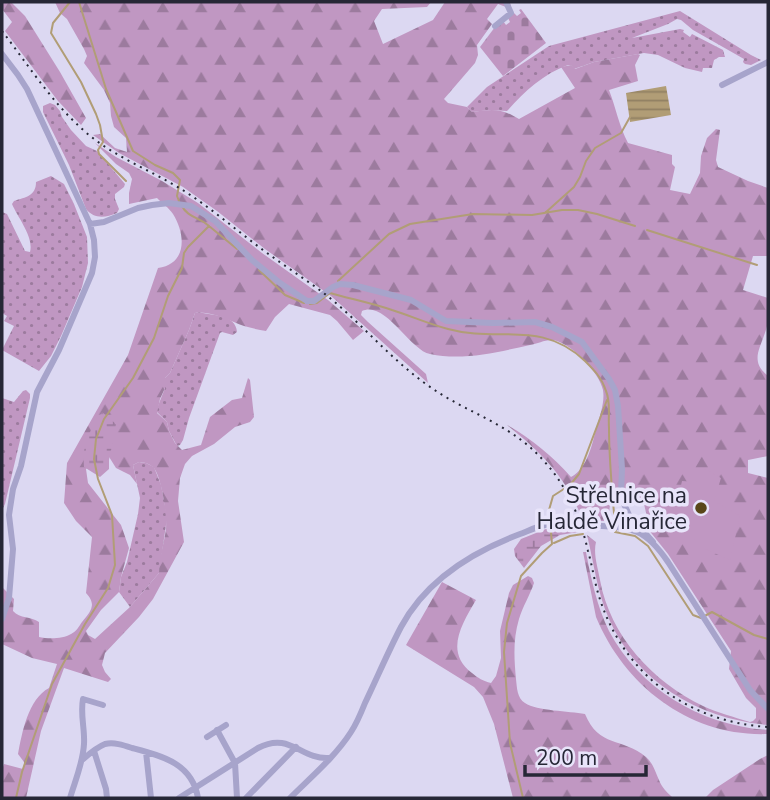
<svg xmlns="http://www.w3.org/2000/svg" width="770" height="800" font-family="'Nunito Sans',sans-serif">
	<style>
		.grass { fill: url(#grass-dots) }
		.forest { fill: url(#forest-firs); fill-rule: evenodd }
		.wetland { fill: url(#wetland-marsh) }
		.cemetery { fill: url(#cemetery-stones) }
		.pitch { fill: #c097c2 }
		.water { fill: url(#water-rules) }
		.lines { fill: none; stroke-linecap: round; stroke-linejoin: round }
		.stream { stroke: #b19d76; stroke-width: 2 }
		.minor { stroke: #a7a4cb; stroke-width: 6 }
		.rail { stroke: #262736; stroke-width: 2; stroke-dasharray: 2 5; stroke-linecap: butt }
		.poi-dot { fill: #594619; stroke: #e8e4fa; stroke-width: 2.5 }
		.labels { text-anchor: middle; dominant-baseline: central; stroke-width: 7; stroke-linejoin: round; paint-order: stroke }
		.poi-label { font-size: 23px; fill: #262736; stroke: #e8e4fa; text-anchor: end }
	</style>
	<defs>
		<pattern id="grass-dots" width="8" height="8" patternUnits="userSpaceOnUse" patternTransform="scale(1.75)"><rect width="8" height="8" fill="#c097c2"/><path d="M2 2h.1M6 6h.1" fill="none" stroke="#9c7b9e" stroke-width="1.8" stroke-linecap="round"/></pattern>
		<pattern id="forest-firs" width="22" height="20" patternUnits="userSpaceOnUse" patternTransform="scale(1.75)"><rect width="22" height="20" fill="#c097c2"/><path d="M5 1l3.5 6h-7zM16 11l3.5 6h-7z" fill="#9c7b9e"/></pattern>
		<pattern id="wetland-marsh" width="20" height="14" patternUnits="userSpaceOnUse" patternTransform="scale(1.75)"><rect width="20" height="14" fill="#c097c2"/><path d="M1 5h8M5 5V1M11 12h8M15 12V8" fill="none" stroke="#9c7b9e"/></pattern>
		<pattern id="cemetery-stones" width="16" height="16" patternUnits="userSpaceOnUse" patternTransform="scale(1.75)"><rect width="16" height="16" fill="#c097c2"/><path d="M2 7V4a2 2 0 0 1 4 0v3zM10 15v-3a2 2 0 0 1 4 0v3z" fill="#9c7b9e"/></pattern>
		<pattern id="water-rules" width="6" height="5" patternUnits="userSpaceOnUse" patternTransform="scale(1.75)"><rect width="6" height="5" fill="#b19d76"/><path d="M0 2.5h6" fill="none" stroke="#908062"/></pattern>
	</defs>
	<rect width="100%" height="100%" fill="#dcd8f2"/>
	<path class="grass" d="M680 11 751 55 761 60 751 65 745 64 743 62 744 59 693 30 681 20 677 19 668 24 632 38 680 29 684 30 683 32 690 37 692 34 723 50 725 57H719L714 60 712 68H703L702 72 685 68 658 55 644 53 594 62 574 69 571 65H568C543 74 524 92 507 111L490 110 472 112 467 107 487 87 549 46Z
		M50 103 55 105 60 111 62 117 71 130 86 146 97 151 125 184 124 187 115 194V199L119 209 117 213C105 218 94 219 86 209L69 165 43 112V106Z
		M51 176 64 184 74 204 87 237 88 263 82 287 61 336 51 356 39 371 2 350 14 326 4 321 7 316 2 313V212L7 214 25 251 30 252C34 237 18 218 12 204L14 201C26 197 36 196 36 182Z
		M199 312C212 316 236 314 237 332L233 335 222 332 220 333 189 418 183 440 180 445 177 446 169 431 167 422 156 411 165 388V378L170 373 189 330 195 313Z
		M26 390 30 394V398L5 504 2 510V398L14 402 23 391Z
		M139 462 146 463 154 467 161 485 166 511V525L159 573 130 607 119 592 121 577 127 562 138 514 140 498 133 465Z"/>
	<path class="forest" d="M2 2H11L25 16 60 72 86 118 81 125 58 101 5 31 12 22 2 9Z
		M55 2H431L427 7 382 9 374 21 383 44 433 20 445 2H510L511 9 498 4 487 19 492 24 477 45 478 55 475 63 444 99 448 103 467 107 472 112C494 109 500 108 519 119L575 88 561 67 571 65 575 69 594 62 638 54 640 55 635 65 638 81 609 90C616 108 619 126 628 143L672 155V164L675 167 670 190 690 194 700 173 701 156 707 138 716 129 720 130 716 160 718 167 748 181 768 188V256H753L743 290 768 298C768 307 769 317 767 326 762 347 748 360 768 376V456L748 460V473L768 478V725C700 719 637 683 609 619 597 592 594 563 587 535L596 542C593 554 598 568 600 580 610 636 653 682 703 706 718 713 734 717 750 722L753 721 756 718V708L746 698 729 669 731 651 668 554 648 529V521L644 504H638L628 495 610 505 608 521H583C567 478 542 453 507 425 532 439 552 456 571 477 588 468 592 444 597 426 600 415 605 402 603 390 600 373 569 340 551 340 544 340 537 344 530 345 498 352 463 361 430 354 410 350 385 300 362 311L361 315 368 322 426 374 428 383 331 296 265 249 217 211 183 187 119 153 93 135 100 134 115 148 127 152 126 138 114 127 111 116 110 103 104 90 84 63 87 56 84 49 67 19 60 13Z
		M95 143 116 157 162 181 198 203 262 253 328 300 364 331 353 340 337 321 330 315 289 304 275 317 266 331C259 330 251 328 244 326 230 321 209 310 195 313L189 330 170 373 165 378V388L160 399 157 413 167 422 169 431 175 443 182 450 201 445 210 417 232 400 242 398 248 378 250 380 254 417 250 422 235 427 214 444 192 456 185 464 180 478 178 501 184 542 153 599 139 617 105 653 102 665 105 672 111 679 108 682 64 668 41 731 26 798H2V770L4 764 23 769 24 768V762L18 754C22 733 28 699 49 688L57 664 32 658 2 644V587L14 599 13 611C20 619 31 616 39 622V637C48 639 63 639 71 634 77 631 79 626 82 622 91 611 97 605 86 593L92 537 76 521 64 503 67 463 128 355 158 268C187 264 186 235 173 214 169 208 162 203 157 198L129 204V193L132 179 129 173 116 164ZM106 452 116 468 130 475 137 484 133 465 139 462C144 462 150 464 154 468 162 479 167 515 166 529 164 544 159 558 159 573L130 607 95 639 88 635 86 631 101 610 119 592 121 577 129 548 121 525 88 483 86 469Z
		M583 552H586C591 579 597 606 609 631 640 690 703 726 768 730V734C691 737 625 687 596 617Z
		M528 576 532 578 534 583C530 595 523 606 519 619 513 639 514 658 516 679 517 688 517 698 525 703 537 711 569 711 585 714 599 748 622 737 646 757 655 765 656 776 662 786 665 791 670 795 673 798H513L494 724 483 697 474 687 406 645 442 582 476 600C462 624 444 652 472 673 478 678 483 681 491 683L496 676 501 658 500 631 509 593 513 585Z
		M768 755V798H705L713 790 760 759Z"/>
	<path class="wetland" d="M102 412 116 424 109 460V469L100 477 84 467C82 443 89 432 102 412Z
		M574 528 578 532 560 535 541 546 524 568 515 556 514 549 521 539 546 529Z"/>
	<path class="cemetery" d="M521 9 546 43 503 76 480 47 495 27 503 21 506 25 510 22 508 18 514 13 517 16 521 13 519 10Z"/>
	<path class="pitch" d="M703 468 721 478 714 501 740 516 730 560 705 549 673 520 682 481 697 482Z"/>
	<path class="water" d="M666 86 671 115 630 122 626 93Z"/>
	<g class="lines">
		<path class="stream" d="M70 2 53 23 51 33 81 82 96 114 100 125 103 142 98 150 99 154 126 181
			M79 2 106 89 133 151 155 165 173 173 180 180 177 196 179 201
			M545 213 574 187 580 177 586 161 595 148 621 133 630 117
			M209 226 237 249
			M647 230 757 265
			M259 270 285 295 304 303
			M338 281 389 234 410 224 473 214 532 215 562 210H578L597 214 635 226
			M310 304 317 303 330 293C351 299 372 303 392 310 411 316 429 324 448 329 498 343 541 319 585 361 594 370 602 378 606 391 611 403 608 415 609 428 609 460 612 492 615 524
			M616 530 615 532 635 536 648 546 693 615 701 618 712 612 754 635 768 639
			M554 543 570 536 583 534
			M16 798 22 772 52 684 85 624 108 588 115 565 112 515 98 479 94 459 96 439 104 419 133 378 154 338 168 296 182 268 184 253 188 247 209 226C201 218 187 217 182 206
			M523 798 510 743 504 652 507 623 521 576 542 553 552 544 549 510 553 496 570 485 579 474 607 400"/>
		<path class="minor" d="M495 26 511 13 506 2
			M2 54 18 75 27 89 90 224 94 240 95 257 92 273 59 350 37 392 21 466 13 489 9 515 13 549 9 598 2 619
			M722 85 768 62
			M90 224 104 222 138 208 152 205 169 203 191 206 215 221 252 260 280 283 307 301H314L333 287 340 284 353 285 411 300 446 321 493 323 535 322 552 327 582 342 609 379 615 390 618 406 622 469 621 493 624 504 629 515 653 542
			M217 730 235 763 237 798
			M207 737 226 725
			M94 751 106 789 107 798
			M146 752 151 798
			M82 760C89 754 97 747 105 744 114 742 123 745 132 748 162 756 192 763 198 798
			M70 798C75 781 83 763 84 744 85 729 80 714 83 699L103 705
			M179 798 258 748C290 731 301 760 329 758
			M246 798 296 747
			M290 798C311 777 335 757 351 732 357 723 361 713 365 703 377 678 388 652 401 627 426 580 472 552 520 534 528 531 536 527 545 525 558 522 573 524 587 525 629 528 643 525 668 562L750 690 768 709"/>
		<path class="rail" d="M2 31C26 62 51 101 80 127 109 155 147 168 181 189 210 207 236 230 263 250 282 264 302 277 321 291 358 319 388 357 426 384 465 413 509 422 543 460 567 486 580 516 588 551 592 565 594 579 598 593 621 672 686 722 768 727"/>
	</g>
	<circle class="poi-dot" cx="701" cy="508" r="7"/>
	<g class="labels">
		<g class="poi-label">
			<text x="687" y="495">Střelnice na<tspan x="687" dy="26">Haldě Vinařice</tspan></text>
		</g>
	</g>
	<rect width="770" height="800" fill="none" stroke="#262736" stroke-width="7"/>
	<path d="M525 765v10h121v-10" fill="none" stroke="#262736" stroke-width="3.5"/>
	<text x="536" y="765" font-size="21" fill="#262736" stroke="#e8e4fa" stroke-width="5" paint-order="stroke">200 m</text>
</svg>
